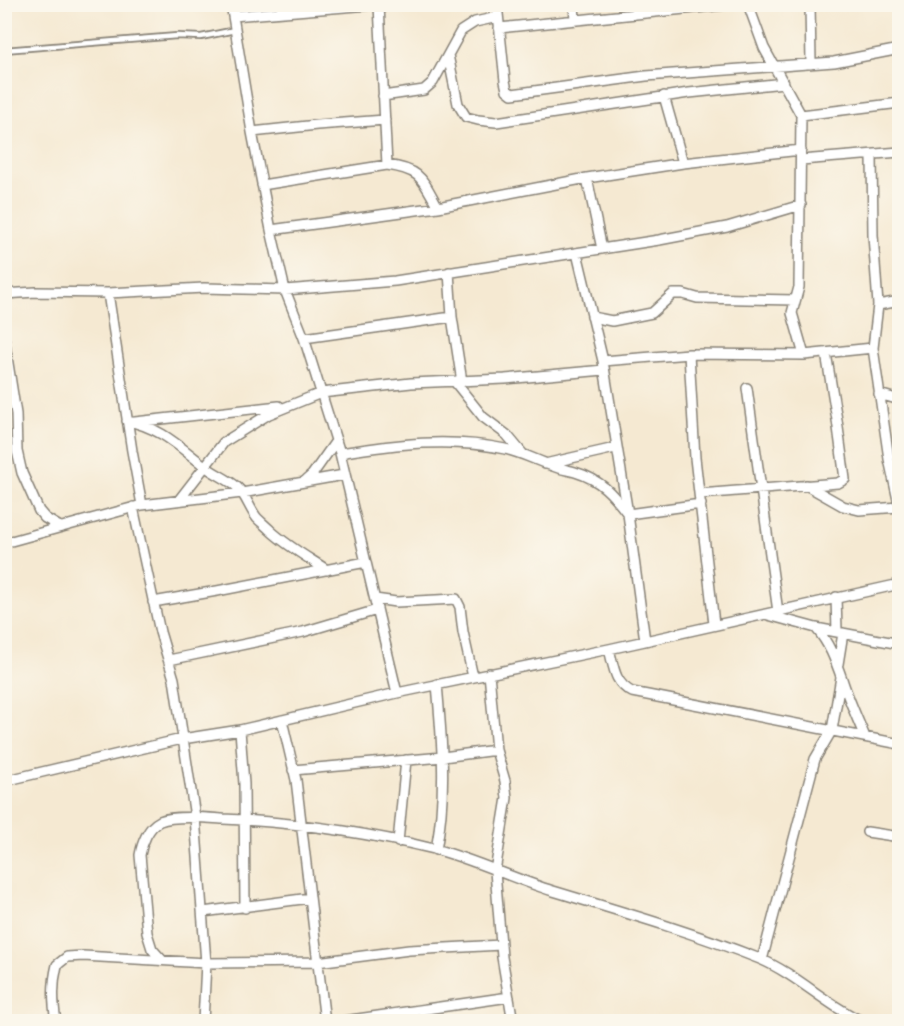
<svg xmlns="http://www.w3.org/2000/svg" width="904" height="1026" font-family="'EB Garamond',serif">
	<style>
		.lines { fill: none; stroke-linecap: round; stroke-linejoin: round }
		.lane-casing { stroke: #888277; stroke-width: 8 }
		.street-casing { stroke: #888277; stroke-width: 12 }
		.lane { stroke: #fff; stroke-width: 4.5 }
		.street { stroke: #fff; stroke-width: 9 }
	</style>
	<rect width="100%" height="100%" fill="#fbf7ec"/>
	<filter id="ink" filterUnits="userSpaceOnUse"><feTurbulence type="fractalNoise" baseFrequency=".0167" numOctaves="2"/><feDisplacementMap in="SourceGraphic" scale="12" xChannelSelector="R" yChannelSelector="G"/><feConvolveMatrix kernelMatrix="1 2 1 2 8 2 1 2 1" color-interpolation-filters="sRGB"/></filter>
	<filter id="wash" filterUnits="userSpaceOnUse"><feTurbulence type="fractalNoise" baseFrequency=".008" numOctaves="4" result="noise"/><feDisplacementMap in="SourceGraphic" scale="24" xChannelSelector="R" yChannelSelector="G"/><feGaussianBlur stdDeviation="1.35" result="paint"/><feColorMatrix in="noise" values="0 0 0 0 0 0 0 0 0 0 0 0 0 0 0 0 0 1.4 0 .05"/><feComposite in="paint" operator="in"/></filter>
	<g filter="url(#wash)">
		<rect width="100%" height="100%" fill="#f5e9d2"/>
	</g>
	<g filter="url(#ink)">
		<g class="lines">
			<defs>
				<path id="lane" d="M4 50 177 36 201 37 235 30"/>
				<path id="street" d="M231 4 252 132 271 230 285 290 304 338 340 453 397 693
					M497 4 505 81 507 90 512 94 646 76 834 62 900 49
					M574 4 575 20
					M748 4 764 48 801 115 799 287 792 313 804 355 873 348
					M810 4 811 64
					M379 5 387 165
					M233 16 382 4
					M499 28 734 4
					M448 55 458 104 466 117 478 120 496 122 689 93 784 83
					M383 96 424 90 433 82 461 31 475 22 498 17
					M664 96 683 163
					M801 115 900 103
					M252 132 317 125 385 120
					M872 156 873 235 878 305 873 348 889 459 900 509
					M801 160 900 152
					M587 178 602 249
					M262 185 387 165C422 170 422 179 438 207
					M271 230 438 207 587 178 683 163 801 150
					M577 253 603 361 628 514 645 641
					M449 272 452 317 462 382
					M108 293 132 451 142 505
					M4 294 36 292 108 293 204 288 285 290 395 281 659 240 727 227 801 205
					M878 305 900 301
					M592 317 612 321 652 313 673 294H683L697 298 795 300
					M4 338 16 414 17 451 22 473 39 511 45 518 60 527
					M304 338 452 317
					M689 354 695 458 714 624
					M603 361 689 354 804 355
					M455 382 483 417 507 435 522 453
					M747 388 778 612
					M879 394 900 400
					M127 421C159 426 182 449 206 467 215 474 228 479 237 487 246 495 249 508 257 518 261 522 266 526 270 530 287 546 307 557 327 570
					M135 422 279 406
					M340 453C395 444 450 437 505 449 521 452 537 461 553 466 560 469 568 470 575 472 601 480 612 493 628 514L701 504
					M545 464 615 448
					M304 482 312 475 336 441
					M806 485 843 506 859 510 899 507
					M700 494 838 483 845 479 837 420 826 353
					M179 500 224 442 269 414 321 393 411 383 505 379 604 370
					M133 507 160 632 174 679 195 817 206 963 203 1022
					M4 543 142 505 242 493 344 475
					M836 597 837 631
					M375 599 396 602 456 599 460 607 463 632 473 677
					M153 602 217 591 366 562
					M768 615 816 628 900 644
					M816 628C829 643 835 659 842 679 848 698 857 718 865 737
					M609 649C614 667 614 683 632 692L900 744
					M169 660 303 632 377 610
					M838 664 843 633
					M489 673 496 750 505 781 507 798 495 871 502 957 513 1022
					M282 720 296 780 325 1022
					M240 730 244 784 245 908
					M293 770 443 757 496 750
					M4 781 182 739 240 730 397 693 609 649 900 584
					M867 832 900 837
					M398 842 406 760
					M436 850C447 792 442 742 437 684
					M203 912 310 898
					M162 960 152 949 147 933 140 855C142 843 148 827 160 821 174 815 208 818 223 819 291 822 368 833 434 849 473 859 514 879 553 891 623 912 692 932 760 959 798 975 827 1006 864 1022
					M762 960 815 759 832 730 841 677
					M56 1022C53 1002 52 985 57 965L67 957 83 956 206 963 317 962 409 950 501 945
					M337 1022 509 997"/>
			</defs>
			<use href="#lane" class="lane-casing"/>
			<use href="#street" class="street-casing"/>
			<use href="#lane" class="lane"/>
			<use href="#street" class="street"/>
		</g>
	</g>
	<rect width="904" height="1026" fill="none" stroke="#fbf7ec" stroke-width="24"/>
</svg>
